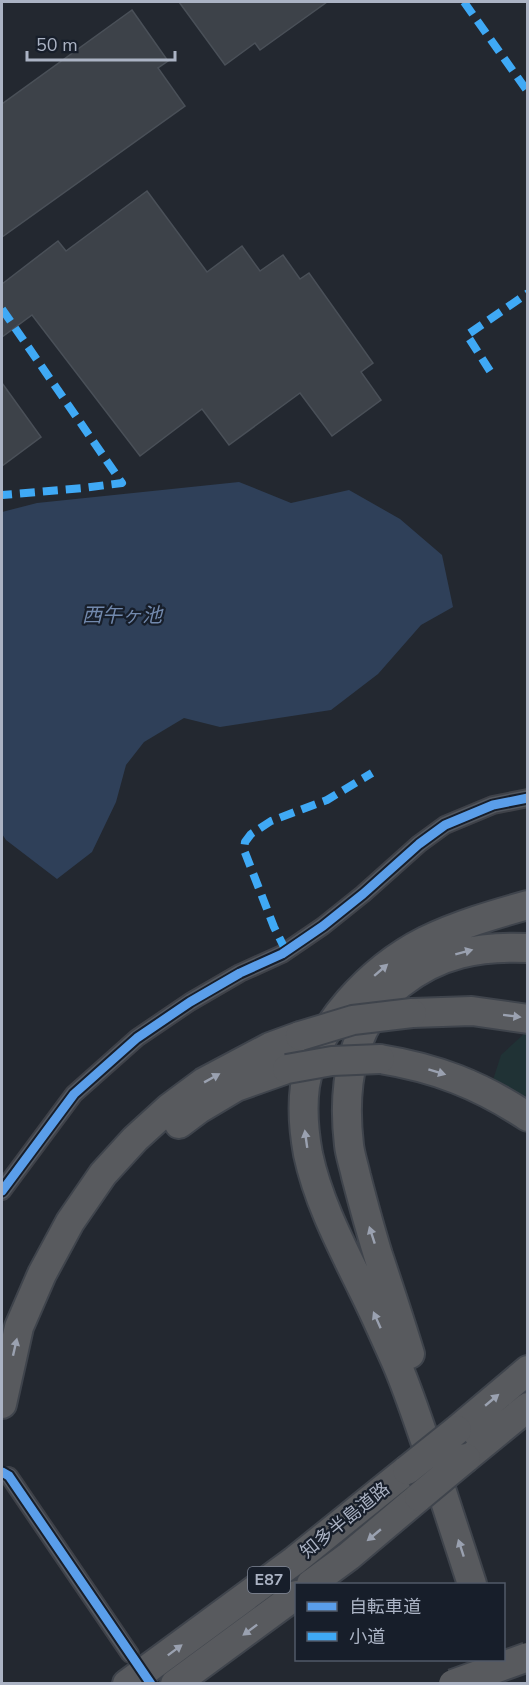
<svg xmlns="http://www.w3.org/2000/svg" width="529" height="1685" font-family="'Nunito Sans','Noto Sans JP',sans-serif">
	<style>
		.green { fill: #203235 }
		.water { fill: #2f4059 }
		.building { fill: #3d4249; stroke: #4a5058; stroke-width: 1.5 }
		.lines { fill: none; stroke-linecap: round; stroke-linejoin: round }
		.street-casing { stroke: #3f4249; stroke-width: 20 }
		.highway-casing { stroke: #3f444c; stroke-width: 32 }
		.street { stroke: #52575f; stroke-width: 16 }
		.highway { stroke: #585a5e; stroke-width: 28 }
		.highway-bridge-casing { stroke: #3f444c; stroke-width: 32; stroke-linecap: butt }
		.highway-bridge { stroke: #585a5e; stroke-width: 28 }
		.quiet { stroke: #3fa9f5; stroke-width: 8; stroke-dasharray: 15 8; stroke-linecap: butt }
		.cycleway-casing { stroke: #171e2a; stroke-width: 13 }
		.cycleway { stroke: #5a9eea; stroke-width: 9 }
		.oneway { fill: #9aa1b0 }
		.labels { text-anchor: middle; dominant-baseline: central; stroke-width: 4.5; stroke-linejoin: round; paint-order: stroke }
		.shield { fill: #171e2a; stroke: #7f8696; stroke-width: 1.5 }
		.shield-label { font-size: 16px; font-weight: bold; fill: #abb3c4 }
		.street-label { font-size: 18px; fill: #abb3c4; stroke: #171e2a }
		.water-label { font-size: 20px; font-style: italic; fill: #7289ad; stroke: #171e2a }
	</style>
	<rect width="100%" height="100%" fill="#232830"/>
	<path class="green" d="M527 1031V1120L519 1116 493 1080 501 1055Z"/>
	<path class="water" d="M239 482 291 503 349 490 400 519 442 555 453 607 421 625 378 674 331 710 220 727 184 718 144 742 126 765 116 802 92 852 57 879 6 840 2 834V512L37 503Z"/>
	<path class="building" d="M179 2H327L260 50 255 43 225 65Z
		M132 10 168 61 158 68 185 106 2 237V104Z
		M147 191 207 272 242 246 260 271 283 255 300 279 309 273 373 363 361 372 381 400 332 436 300 393 229 445 202 409 140 456 32 315 2 337V284L58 241 66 251Z
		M2 383 41 437 2 466Z"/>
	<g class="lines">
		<defs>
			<path id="street" d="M2 1191 74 1094 137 1038 190 1002 240 973 282 954 323 926 363 894 419 844 445 825 493 805 528 798
				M9 1476 130 1654"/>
			<path id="highway" d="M412 1013 472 1011 528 1019
				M380 1059C436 1068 480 1085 528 1117
				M179 1124 199 1109 236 1087 287 1069
				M410 1354C400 1321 389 1288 378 1255 370 1229 363 1203 356 1176 354 1166 350 1155 349 1145 342 1086 351 1023 400 984 439 953 479 946 528 948
				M2 1404 19 1327 42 1274 70 1222 103 1174 135 1139 169 1108 204 1082 270 1047 300 1036
				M457 1430 528 1370
				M466 1458 528 1407
				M311 1584 349 1556 419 1497
				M472 1584C458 1541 444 1498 430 1455 419 1424 409 1392 396 1362 385 1337 374 1312 362 1288 341 1245 318 1201 308 1154 304 1132 302 1108 305 1086 315 1026 372 968 425 941 458 925 492 915 528 905
				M127 1684 294 1561 407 1470
				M175 1684 296 1595"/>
		</defs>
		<use href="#street" class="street-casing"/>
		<use href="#highway" class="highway-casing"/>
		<use href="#street" class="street"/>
		<use href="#highway" class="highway"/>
		<defs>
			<path id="highway-bridge" d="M300 1036 353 1020 412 1013
				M287 1069 332 1061 380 1059
				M407 1470 457 1430
				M419 1497 466 1458
				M453 1684 528 1657"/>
		</defs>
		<use href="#highway-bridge" class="highway-bridge-casing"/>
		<use href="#highway-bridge" class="highway-bridge"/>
		<path class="quiet" d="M464 2 528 92
			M2 309 122 483 83 488 2 495
			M490 371 467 335 528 293
			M286 951 274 927 244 850 245 842 251 834 271 821 327 800 372 773"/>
		<defs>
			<path id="cycleway" d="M2 1191 74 1094 137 1038 190 1002 240 973 282 954 323 926 363 894 419 844 445 825 493 805 528 798
				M2 1472 9 1476 151 1684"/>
		</defs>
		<use href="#cycleway" class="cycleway-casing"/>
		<use href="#cycleway" class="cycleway"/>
	</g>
	<defs><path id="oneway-solid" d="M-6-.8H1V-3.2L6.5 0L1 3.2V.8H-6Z" transform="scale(1.5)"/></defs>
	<g class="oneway">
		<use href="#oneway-solid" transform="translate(464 952) rotate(-15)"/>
		<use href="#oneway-solid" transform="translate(381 970) rotate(-41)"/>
		<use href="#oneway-solid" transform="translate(512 1016) rotate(7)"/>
		<use href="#oneway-solid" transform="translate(437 1072) rotate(17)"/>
		<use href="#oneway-solid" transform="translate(212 1078) rotate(-29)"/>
		<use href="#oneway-solid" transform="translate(306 1139) rotate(-98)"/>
		<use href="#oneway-solid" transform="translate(372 1235) rotate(-108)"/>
		<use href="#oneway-solid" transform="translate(377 1320) rotate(-114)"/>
		<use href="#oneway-solid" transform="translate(15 1347) rotate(-77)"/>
		<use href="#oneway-solid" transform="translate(492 1400) rotate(-40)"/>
		<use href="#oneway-solid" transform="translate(374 1535) rotate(140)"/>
		<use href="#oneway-solid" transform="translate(461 1548) rotate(-108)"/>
		<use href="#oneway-solid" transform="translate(250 1630) rotate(143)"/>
		<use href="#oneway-solid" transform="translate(175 1650) rotate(-37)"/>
	</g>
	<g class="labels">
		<rect class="shield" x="248" y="1567" width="42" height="26" rx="4.5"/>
		<g class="shield-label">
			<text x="269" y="1580">E87</text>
		</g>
		<g class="street-label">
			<text transform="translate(345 1520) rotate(-39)">知多半島道路</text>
		</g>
		<g class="water-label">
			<text x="122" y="615">西午ヶ池</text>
		</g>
	</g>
	<rect width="529" height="1685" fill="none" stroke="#abb3c4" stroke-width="6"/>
	<rect x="295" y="1583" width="210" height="78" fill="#171e2a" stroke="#525a68" stroke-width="1.5"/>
	<rect x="307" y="1602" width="30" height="9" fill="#5a9eea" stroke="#525a68" stroke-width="1.5"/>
	<text x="349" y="1613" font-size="18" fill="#abb3c4">自転車道</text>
	<rect x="307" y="1632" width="30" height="9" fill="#3fa9f5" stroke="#525a68" stroke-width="1.5"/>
	<text x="349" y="1643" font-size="18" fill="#abb3c4">小道</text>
	<path d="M27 51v9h148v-9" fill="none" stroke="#abb3c4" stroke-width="3"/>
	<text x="36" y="51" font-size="18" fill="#abb3c4" stroke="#171e2a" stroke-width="4.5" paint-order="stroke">50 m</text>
</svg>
